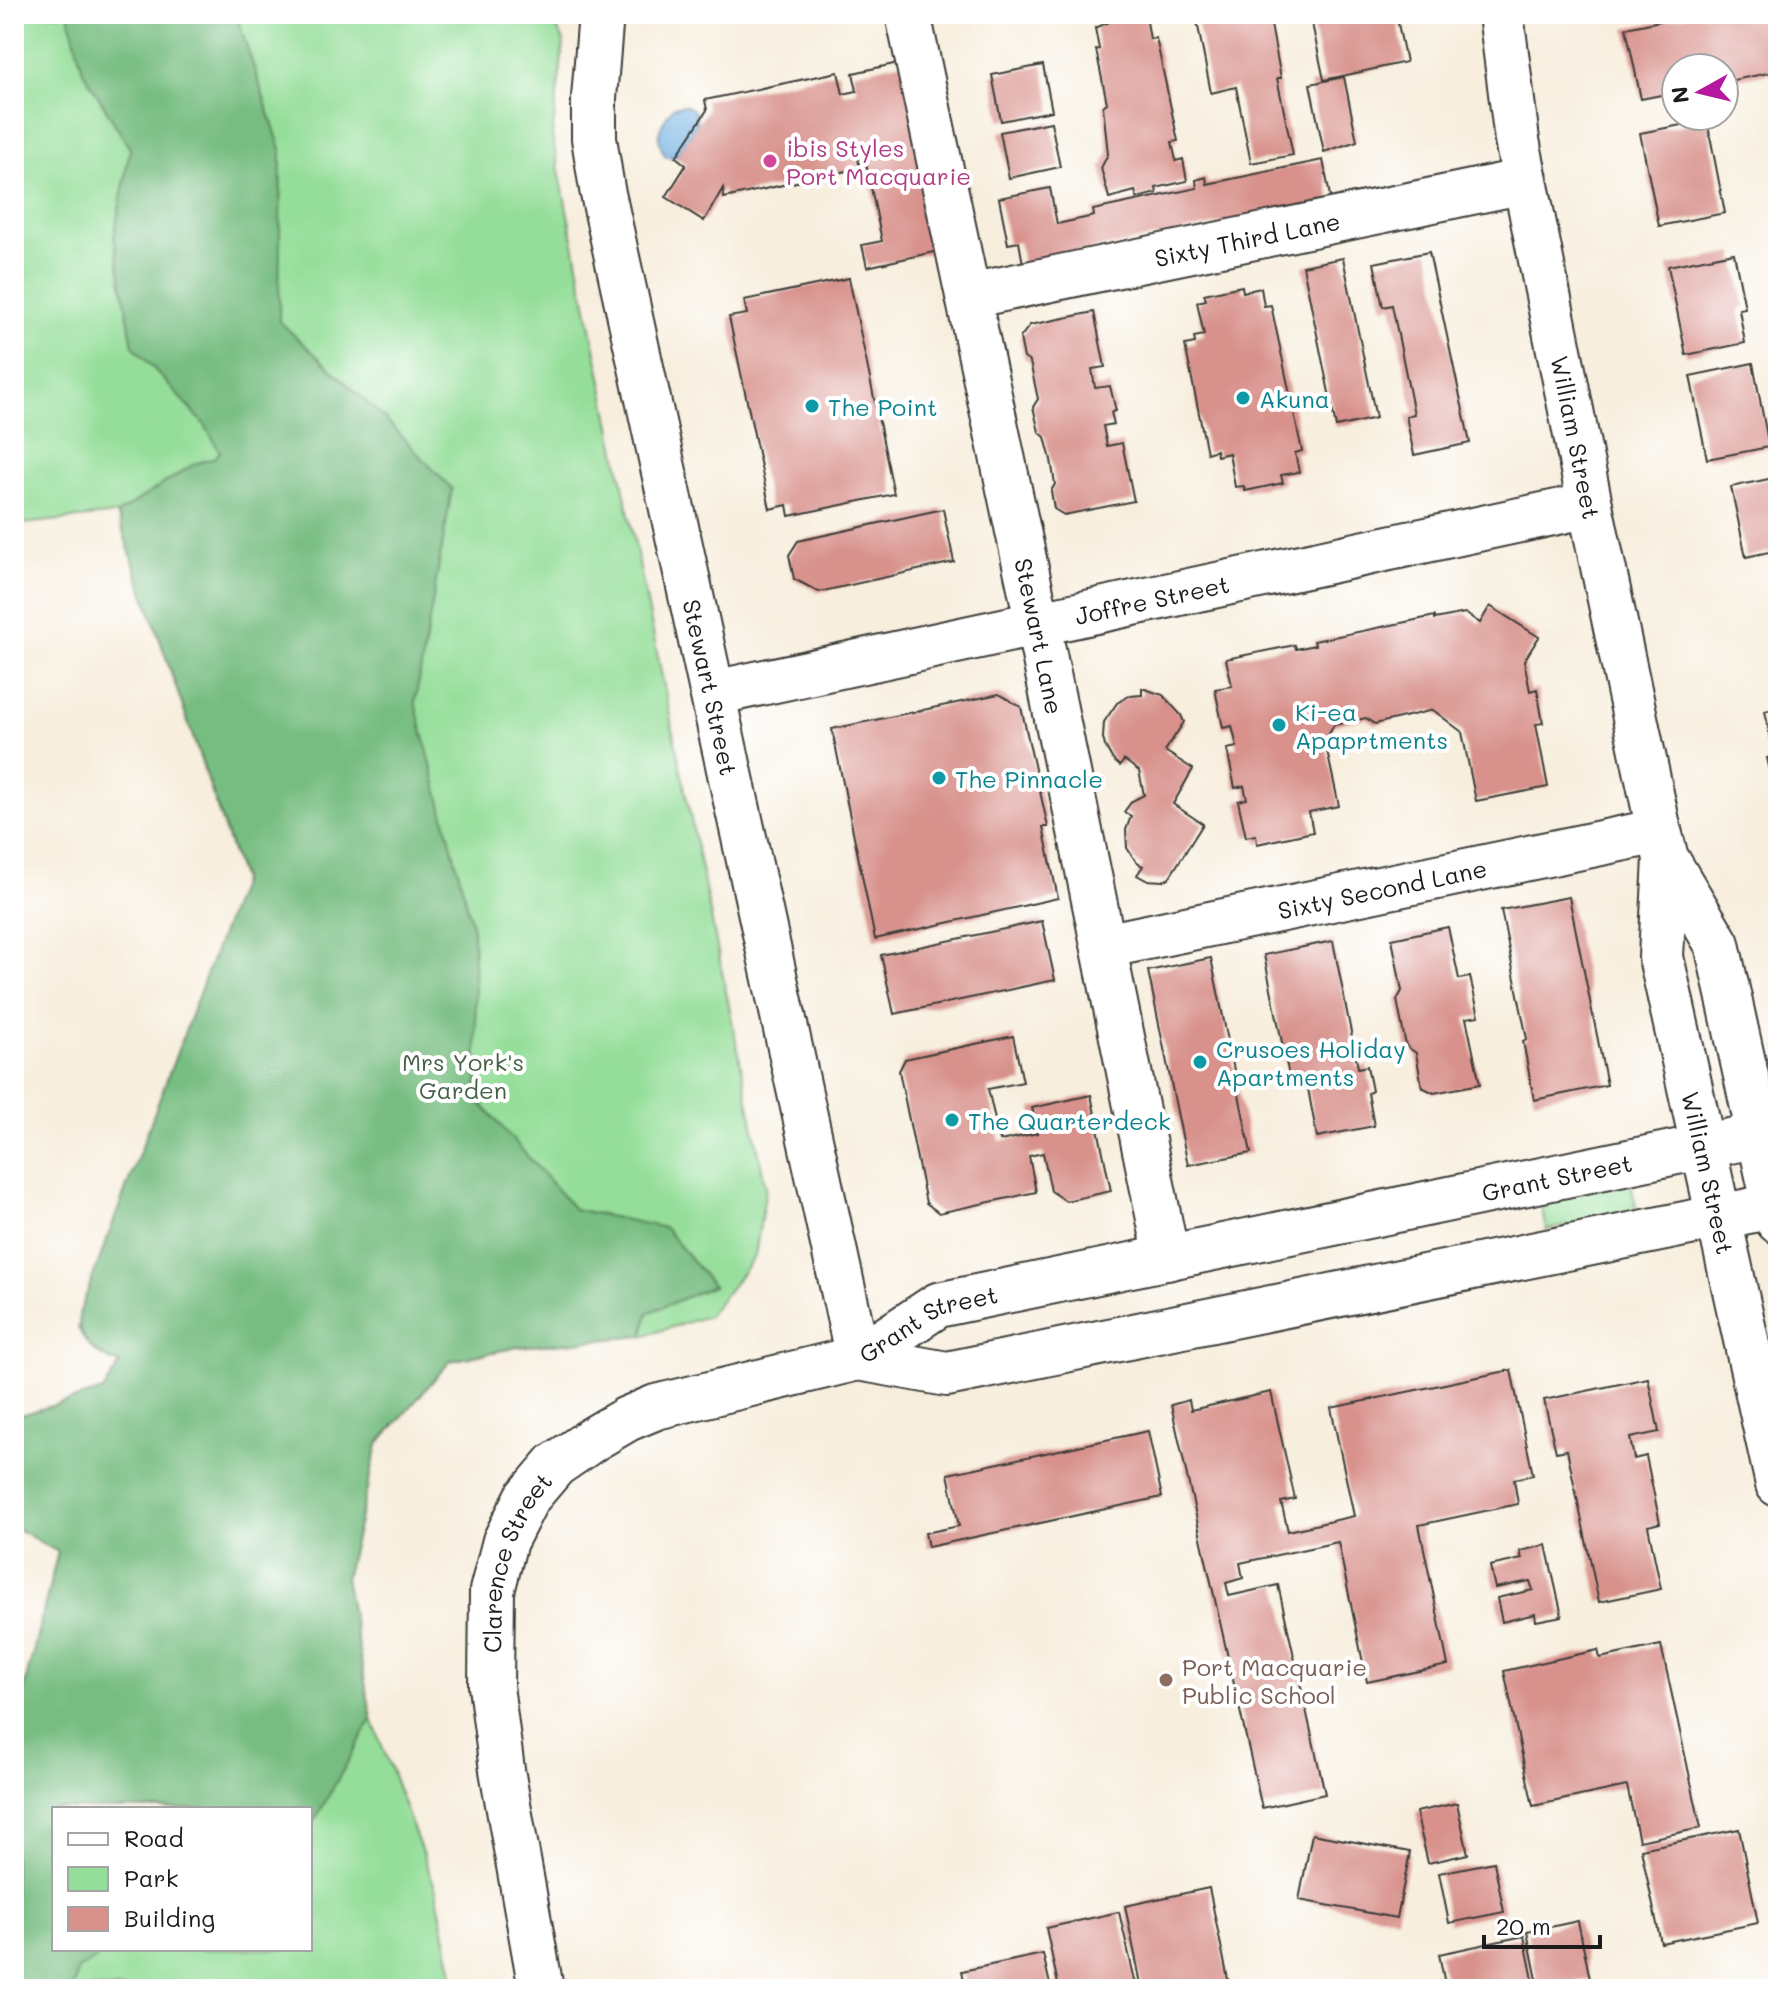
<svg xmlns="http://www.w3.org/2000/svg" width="1792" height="2003" font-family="Mali,sans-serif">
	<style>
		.green { fill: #94de99; stroke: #587d5a; stroke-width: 2; fill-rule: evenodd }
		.forest { fill: #77bd81; stroke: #4a6c4e; stroke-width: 2 }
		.water { fill: #6daee1; stroke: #44657e; stroke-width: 2 }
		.building { fill: #d8918b }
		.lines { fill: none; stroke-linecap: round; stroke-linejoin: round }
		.minor-casing { stroke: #3d3c39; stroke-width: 48 }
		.minor { stroke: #fff; stroke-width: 44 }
		.hotel-dot { fill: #d1479c; stroke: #fff; stroke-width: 3 }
		.culture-dot { fill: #0f9aa8; stroke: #fff; stroke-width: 3 }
		.education-dot { fill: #8d6e63; stroke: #fff; stroke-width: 3 }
		.labels { text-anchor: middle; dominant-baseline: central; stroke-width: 8; stroke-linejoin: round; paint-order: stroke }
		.hotel-label { font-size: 24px; fill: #b23c85; stroke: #fff; text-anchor: start }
		.street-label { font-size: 24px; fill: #1c1c1c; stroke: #fff }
		.culture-label { font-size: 24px; fill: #0d838f; stroke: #fff; text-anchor: start }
		.park-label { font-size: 24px; fill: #466048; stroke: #fff }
		.education-label { font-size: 24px; fill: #785e54; stroke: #fff; text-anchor: start }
	</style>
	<rect width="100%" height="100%" fill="#fff"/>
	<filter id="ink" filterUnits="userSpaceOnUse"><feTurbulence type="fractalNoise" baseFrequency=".0125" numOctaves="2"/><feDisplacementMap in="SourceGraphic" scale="16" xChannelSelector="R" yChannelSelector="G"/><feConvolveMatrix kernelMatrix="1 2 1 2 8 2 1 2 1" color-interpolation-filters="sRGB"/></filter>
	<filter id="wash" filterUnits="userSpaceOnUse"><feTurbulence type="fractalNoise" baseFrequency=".006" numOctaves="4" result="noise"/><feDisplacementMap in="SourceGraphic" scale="32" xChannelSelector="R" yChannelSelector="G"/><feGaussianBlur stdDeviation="1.8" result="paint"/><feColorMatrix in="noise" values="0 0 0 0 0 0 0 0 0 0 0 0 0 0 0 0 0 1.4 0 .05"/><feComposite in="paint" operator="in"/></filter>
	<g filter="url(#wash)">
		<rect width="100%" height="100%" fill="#f7eedd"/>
		<path class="green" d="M14 14H549L564 41 552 136 766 1188 755 1256 708 1316 643 1336 518 1347 450 1361 378 1444 345 1578 372 1719 436 1890 456 1989H14V1729L58 1552 14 1527V1417L103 1391 120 1364C101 1358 87 1347 78 1328L243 884 117 514 14 525ZM54 1809H310V1949H54Z
			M1631 1182 1637 1212 1546 1230 1540 1200Z"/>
		<path class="forest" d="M68 14H240L238 20 281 149 279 321 384 418 452 489 415 702 473 929 478 1100 574 1209 665 1228 713 1286 648 1313 643 1336 518 1347 450 1361 378 1444 345 1578 372 1719 312 1825 310 1828V1809H54V1949H112L78 1970 73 1989H14V1729L58 1552 14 1527V1417L103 1391 120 1364C96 1356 78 1341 79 1314L242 879 117 514 194 464 214 458 220 452 205 425 133 346 114 237 130 149 83 71Z"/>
		<path class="water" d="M685 105 694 110 698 124 676 157H666C653 138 660 124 673 107Z"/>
		<g id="blocks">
			<path class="building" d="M1207 14H1269L1281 78H1277L1293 155 1251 163 1236 87 1211 93 1196 16Z
				M1310 14H1396L1406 62 1324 80Z
				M1694 14H1778V71L1724 82V68H1676V92L1641 99 1626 28Z
				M1123 16H1146L1150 39 1156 38 1178 141 1172 142 1176 161 1183 159 1187 181 1156 188 1157 193 1137 198 1135 191 1109 198 1101 168 1108 154 1103 106 1107 103 1096 50 1099 49 1095 28Z
				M903 62 943 250 867 267 862 245 882 241 862 144 855 145 860 168 724 198 723 188 704 221 666 197 686 165 676 157 707 110 705 100 838 72 843 94 857 91 853 73Z
				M1043 65 1052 111 1001 121 992 75Z
				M1344 77 1357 141 1324 152 1310 84Z
				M1707 120 1725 213 1659 226 1640 133Z
				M1051 122 1060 167 1009 178 1000 132Z
				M1323 160 1331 201 1023 264 1019 242 1008 244 999 198 1050 188 1057 224 1094 216 1093 210 1197 188 1196 180 1206 177 1207 184Z
				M1429 252 1470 443 1414 455 1406 416 1414 414 1392 305 1383 307 1374 263Z
				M1734 253 1745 308 1739 309 1745 343 1686 355 1668 266Z
				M1343 258 1376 418 1336 427 1303 266Z
				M849 278 894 494 789 516 787 505 770 509 729 317 747 314 744 300Z
				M1242 286 1243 292 1261 288 1264 306 1271 305 1302 451 1295 453 1299 472 1281 475 1283 483 1245 491 1244 486 1235 487 1229 453 1217 456 1216 450 1207 453 1185 345 1195 343 1194 337 1204 335 1197 302 1206 300 1204 294Z
				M1094 312 1105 367 1092 369 1095 388 1110 386 1116 411 1111 412 1114 424 1103 426 1107 446 1122 443 1134 501 1064 515 1054 509 1051 491 1055 484 1051 460 1045 437 1039 432 1033 407 1038 399 1030 362 1024 358 1020 338 1030 325Z
				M1753 363 1769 447 1707 459 1690 376Z
				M1778 477V550L1746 557 1731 487Z
				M943 509 954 562 819 592 794 579 789 555 798 541Z
				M1490 606 1539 637 1524 661 1530 691 1537 689 1543 723 1536 724 1548 787 1476 801 1462 732 1433 710 1375 724 1366 718 1334 725 1325 741 1339 806 1309 812 1313 832 1257 844 1256 835 1246 837 1238 801 1247 799 1244 786 1235 788 1227 749 1237 747 1232 726 1223 728 1215 689 1232 686 1226 659 1295 645 1296 649 1315 645 1314 641 1435 616V619L1465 613 1480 623Z
				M1142 688 1163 695 1181 715 1184 722 1165 751 1193 769 1173 804 1203 824 1169 878 1163 881 1146 880 1137 875 1143 866 1137 863 1127 848 1126 830 1131 816 1124 812 1132 801 1144 795 1139 771 1124 760 1120 766 1113 760 1105 746 1103 738 1104 722 1117 703 1129 696 1142 695Z
				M999 694 1021 707 1048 827H1043L1058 898 875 939 832 729Z
				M1778 708V800H1777L1767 758 1774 756 1765 711Z
				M1569 897 1607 1085 1534 1100 1523 1041 1527 1039 1501 910Z
				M1042 921 1055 980 894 1014 881 955Z
				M1448 927 1459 979 1470 977 1479 1016 1466 1018 1480 1084 1434 1093 1422 1087 1416 1053 1406 1046 1397 1000 1402 991 1392 939Z
				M1333 941 1358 1068 1367 1066 1372 1091 1368 1093 1374 1126 1317 1137 1306 1078 1290 1081 1264 955Z
				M1211 958 1251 1153 1188 1165 1148 971Z
				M1013 1036 1023 1082 988 1089 1000 1141 1038 1133 1032 1108 1091 1095 1111 1191 1066 1201 1051 1191 1043 1153 1029 1156 1036 1192 939 1213 926 1203 899 1071 905 1059Z
				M1511 1370 1533 1475 1514 1479 1518 1504 1419 1525 1448 1665 1367 1682 1338 1542 1240 1563 1243 1578 1226 1583 1229 1596 1278 1585 1325 1794 1262 1808 1171 1405 1189 1400 1191 1410 1271 1392 1295 1499 1281 1502 1288 1531 1354 1516 1331 1408Z
				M1648 1378 1659 1432 1630 1438 1634 1459 1646 1456 1660 1523 1648 1526 1661 1589 1599 1602 1567 1450 1556 1452 1544 1400Z
				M1148 1431 1162 1497 928 1547 925 1533 959 1526 948 1474Z
				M1546 1545 1562 1616 1536 1621 1535 1614 1502 1622 1497 1598 1533 1590 1530 1581 1495 1588 1490 1566 1522 1559 1520 1551Z
				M1661 1645 1701 1828 1639 1841 1627 1786 1533 1806 1504 1671 1598 1650 1600 1658Z
				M1457 1803 1468 1854 1428 1863 1416 1812Z
				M1739 1829 1758 1923 1661 1943 1641 1849Z
				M1312 1834 1410 1852 1397 1918 1299 1900Z
				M1494 1862 1504 1912 1449 1923 1439 1873Z
				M1209 1888 1230 1989H1142L1125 1906Z
				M1119 1912 1137 1989H1059L1046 1928Z
				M1578 1921 1590 1979 1539 1989 1527 1932Z
				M1524 1936 1535 1989H1446L1439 1954Z
				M1043 1954 1051 1989H966L962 1971Z"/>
		</g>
	</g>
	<g filter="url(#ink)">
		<use href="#blocks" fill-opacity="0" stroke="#3d3c39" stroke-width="2"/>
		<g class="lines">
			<defs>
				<g id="minor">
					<path id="s1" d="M601 14 594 98V138L602 189 858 1358"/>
					<path id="s2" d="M908 14 1038 625 1167 1258"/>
					<path id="s3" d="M1501 14 1517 140 1590 505 1659 831 1666 858 1717 944 1778 1221"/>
					<path id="s4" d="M969 296 1525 181"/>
					<path id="s5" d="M714 693 1590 505"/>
					<path id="s6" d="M1666 858 1661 957 1778 1484"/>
					<path id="s7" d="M1104 946 1659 831"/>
					<path d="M858 1358 947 1374 1778 1205"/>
					<path id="s8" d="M541 1989 502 1770 491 1686 492 1591 505 1541 527 1498 555 1465 593 1439 627 1419 656 1407 858 1358 938 1305 1778 1131"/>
				</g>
			</defs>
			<use href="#minor" class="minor-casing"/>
			<use href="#minor" class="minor"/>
		</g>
	</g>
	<circle class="hotel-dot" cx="770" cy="161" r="8"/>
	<g class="culture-dot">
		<circle cx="1243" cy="398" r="8"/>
		<circle cx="812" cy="406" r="8"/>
		<circle cx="1279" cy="725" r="8"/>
		<circle cx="939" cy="778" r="8"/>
		<circle cx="1200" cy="1062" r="8"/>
		<circle cx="952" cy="1120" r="8"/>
	</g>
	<circle class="education-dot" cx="1166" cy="1680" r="8"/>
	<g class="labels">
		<g class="hotel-label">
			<text x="786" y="147">ibis Styles<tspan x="786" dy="28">Port Macquarie</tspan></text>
		</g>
		<g class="street-label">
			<text stroke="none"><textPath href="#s4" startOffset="284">Sixty Third Lane</textPath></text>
			<text stroke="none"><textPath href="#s3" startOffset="430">William Street</textPath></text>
			<text stroke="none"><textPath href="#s5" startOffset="448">Joffre Street</textPath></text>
			<text stroke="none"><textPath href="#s2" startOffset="636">Stewart Lane</textPath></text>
			<text stroke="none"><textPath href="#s1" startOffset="686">Stewart Street</textPath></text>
			<text stroke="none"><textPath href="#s7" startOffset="284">Sixty Second Lane</textPath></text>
			<text stroke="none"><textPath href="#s6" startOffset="320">William Street</textPath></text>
			<text stroke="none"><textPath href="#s8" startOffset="1598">Grant Street</textPath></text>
			<text stroke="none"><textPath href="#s8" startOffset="950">Grant Street</textPath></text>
			<text stroke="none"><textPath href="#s8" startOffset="436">Clarence Street</textPath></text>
		</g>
		<g class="culture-label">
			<text x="1259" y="398">Akuna</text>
			<text x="828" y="406">The Point</text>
			<text x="1295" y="711">Ki-ea<tspan x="1295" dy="28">Apaprtments</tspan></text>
			<text x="955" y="778">The Pinnacle</text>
			<text x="1216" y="1048">Crusoes Holiday<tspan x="1216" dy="28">Apartments</tspan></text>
			<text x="968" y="1120">The Quarterdeck</text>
		</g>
		<g class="park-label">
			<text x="463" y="1061">Mrs York's<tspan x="463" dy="28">Garden</tspan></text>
		</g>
		<g class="education-label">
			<text x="1182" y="1666">Port Macquarie<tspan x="1182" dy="28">Public School</tspan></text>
		</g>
	</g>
	<rect width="1792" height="2003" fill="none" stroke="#fff" stroke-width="48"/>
	<rect x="52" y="1807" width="260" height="144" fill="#ffffff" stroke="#a4a4a4" stroke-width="2"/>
	<rect x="68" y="1833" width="40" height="12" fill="#ffffff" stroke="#a4a4a4" stroke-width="2"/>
	<text x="124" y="1847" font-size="24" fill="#1c1c1c">Road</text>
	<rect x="68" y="1867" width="40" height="24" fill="#94de99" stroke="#a4a4a4" stroke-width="2"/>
	<text x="124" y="1887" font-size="24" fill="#1c1c1c">Park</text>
	<rect x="68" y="1907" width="40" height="24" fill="#d8918b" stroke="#a4a4a4" stroke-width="2"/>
	<text x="124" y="1927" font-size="24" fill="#1c1c1c">Building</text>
	<g transform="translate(1700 92) rotate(262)"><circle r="38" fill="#ffffff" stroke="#a4a4a4" stroke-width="2"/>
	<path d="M0-6L14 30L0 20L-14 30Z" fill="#b5179e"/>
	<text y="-12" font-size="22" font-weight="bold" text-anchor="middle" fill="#1c1c1c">N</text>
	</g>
	<path d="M1484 1935v12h116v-12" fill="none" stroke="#1c1c1c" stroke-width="4"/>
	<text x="1496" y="1935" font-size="24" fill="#1c1c1c" stroke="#ffffff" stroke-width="6" paint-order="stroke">20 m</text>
</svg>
